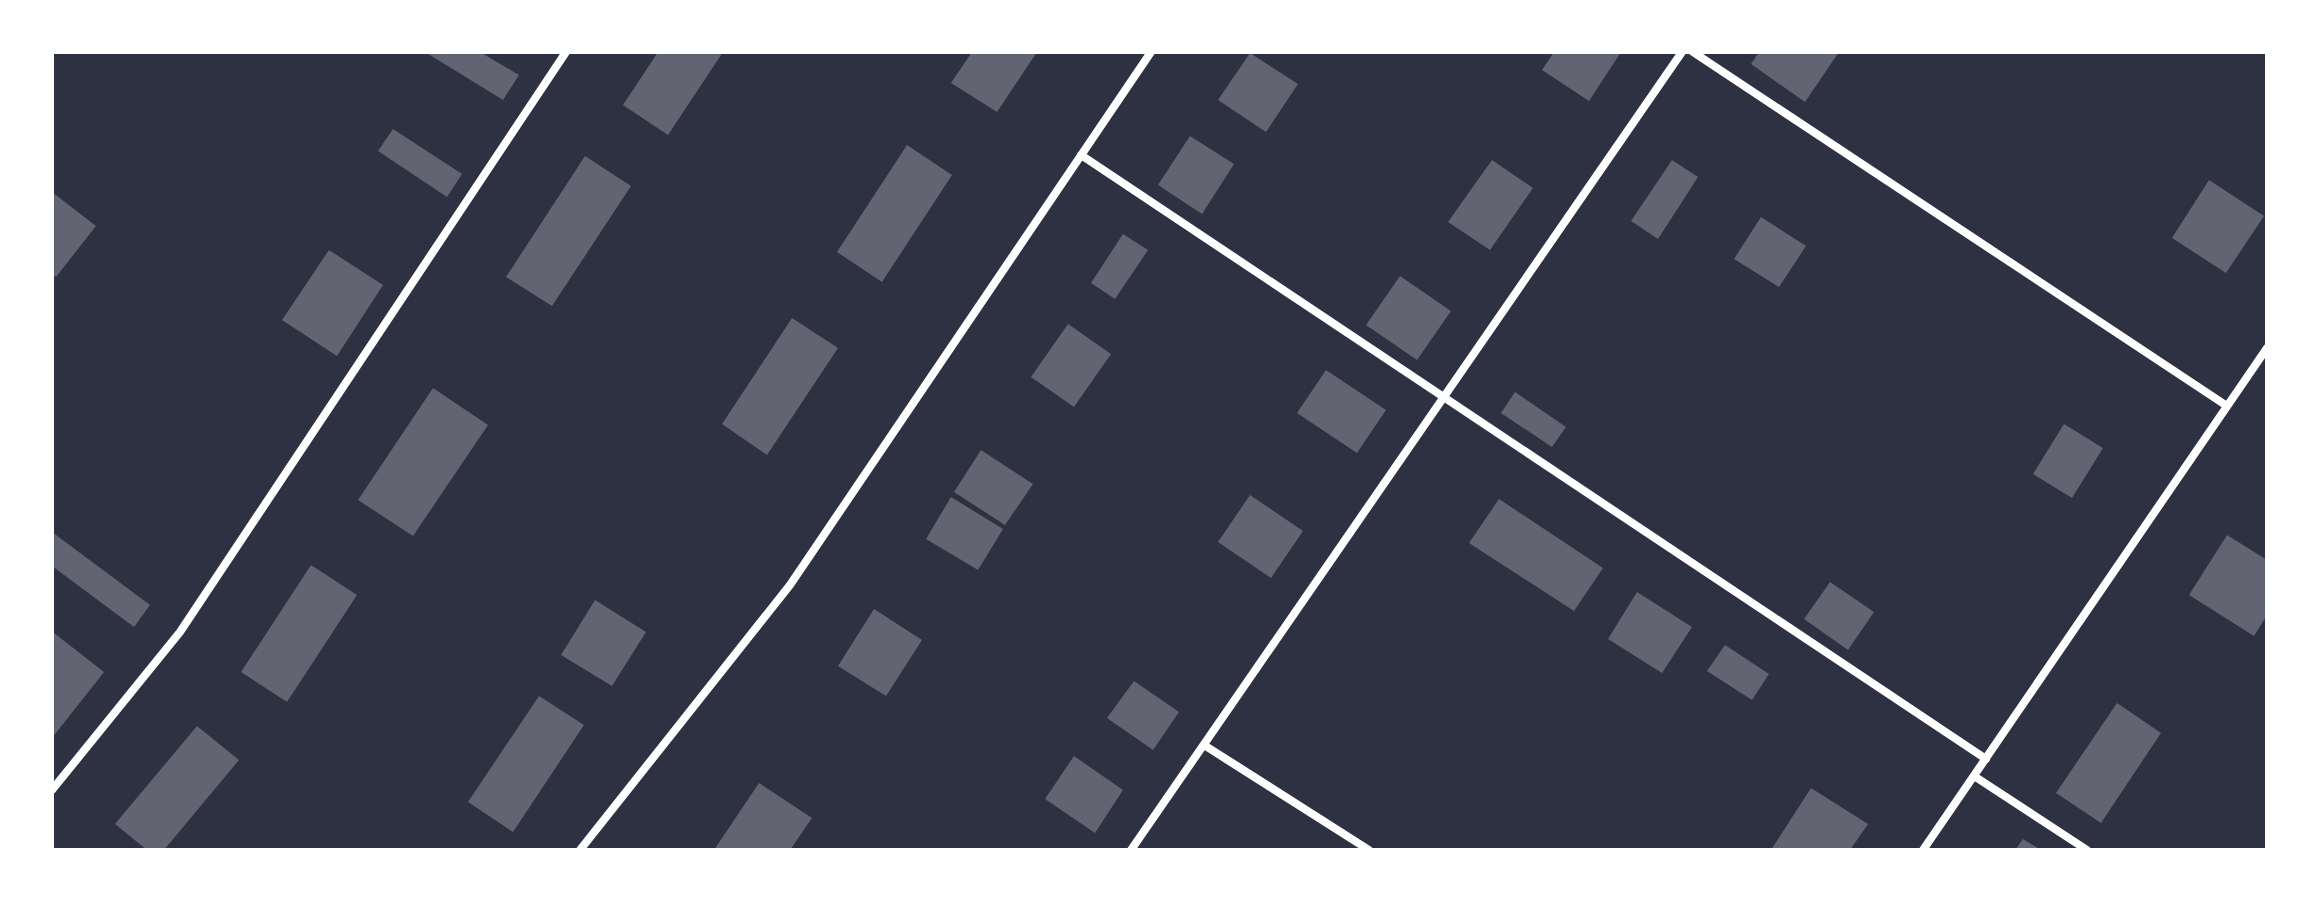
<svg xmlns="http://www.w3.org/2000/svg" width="2319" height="902" font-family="Figtree,sans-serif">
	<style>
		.building { fill: #626471 }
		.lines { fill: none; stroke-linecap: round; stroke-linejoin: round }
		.minor { stroke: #fff; stroke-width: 8 }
	</style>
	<rect width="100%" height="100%" fill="#2d3142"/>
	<path class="building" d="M425 52H480L519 75 503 100Z
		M658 52H723L668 135 623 105Z
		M972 52H1037L997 112 951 83Z
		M1554 52H1621L1589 101 1542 70Z
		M1759 52H1839L1805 102 1751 64Z
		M1250 53 1298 84 1266 132 1218 100Z
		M393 129 462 174 447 197 378 151Z
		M1190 136 1234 164 1202 214 1158 185Z
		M907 145 952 175 882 282 837 252Z
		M585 156 631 186 552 306 506 277Z
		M1492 160 1533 188 1490 250 1448 222Z
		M1672 160 1698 177 1658 239 1631 221Z
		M2209 180 2264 216 2226 273 2172 238Z
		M52 192 96 226 56 277 52 274Z
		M1761 217 1806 246 1779 287 1734 259Z
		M1123 234 1148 250 1115 299 1091 283Z
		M329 250 383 285 337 356 282 320Z
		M1400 276 1451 311 1417 360 1366 325Z
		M792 318 838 348 767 455 722 424Z
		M1068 324 1111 354 1074 407 1031 377Z
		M1326 370 1386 410 1357 453 1297 413Z
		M433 388 488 425 413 536 358 500Z
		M1515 392 1566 427 1552 447 1501 413Z
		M2064 424 2103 448 2072 498 2033 474Z
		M981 450 1033 484 1005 525 954 492Z
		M1250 495 1303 531 1271 578 1218 542Z
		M951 497 1003 529 978 570 926 539Z
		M1499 499 1603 568 1574 611 1469 543Z
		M52 532 150 605 134 627 52 566Z
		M2227 535 2267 560V615L2254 636 2189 595Z
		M311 565 357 595 287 702 241 672Z
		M1830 582 1874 612 1848 650 1804 619Z
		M1637 592 1692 627 1662 673 1608 639Z
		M595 600 646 632 612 686 561 655Z
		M874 609 922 640 886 696 838 666Z
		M54 633 104 672 52 738V636Z
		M1725 645 1769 674 1752 700 1707 671Z
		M1134 681 1179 712 1153 750 1107 718Z
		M539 696 584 725 513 832 468 802Z
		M2117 703 2161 733 2101 823 2056 793Z
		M197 726 239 760 164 850H147L115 824Z
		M1074 756 1123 790 1095 833 1045 799Z
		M759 783 812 818 790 850H714Z
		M1811 788 1868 824 1850 850H1771Z
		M2023 839 2041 850H2015Z"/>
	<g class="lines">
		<path class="minor" d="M1693 52 2227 406
			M1081 155 1986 759
			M1204 745 1369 850
			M1974 776 2087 850
			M52 790 180 632 566 52
			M580 850 790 585 1151 52
			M1131 850 1682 52
			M1923 850 2267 348"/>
	</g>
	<rect width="2319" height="902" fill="none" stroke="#ffffff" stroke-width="108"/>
</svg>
